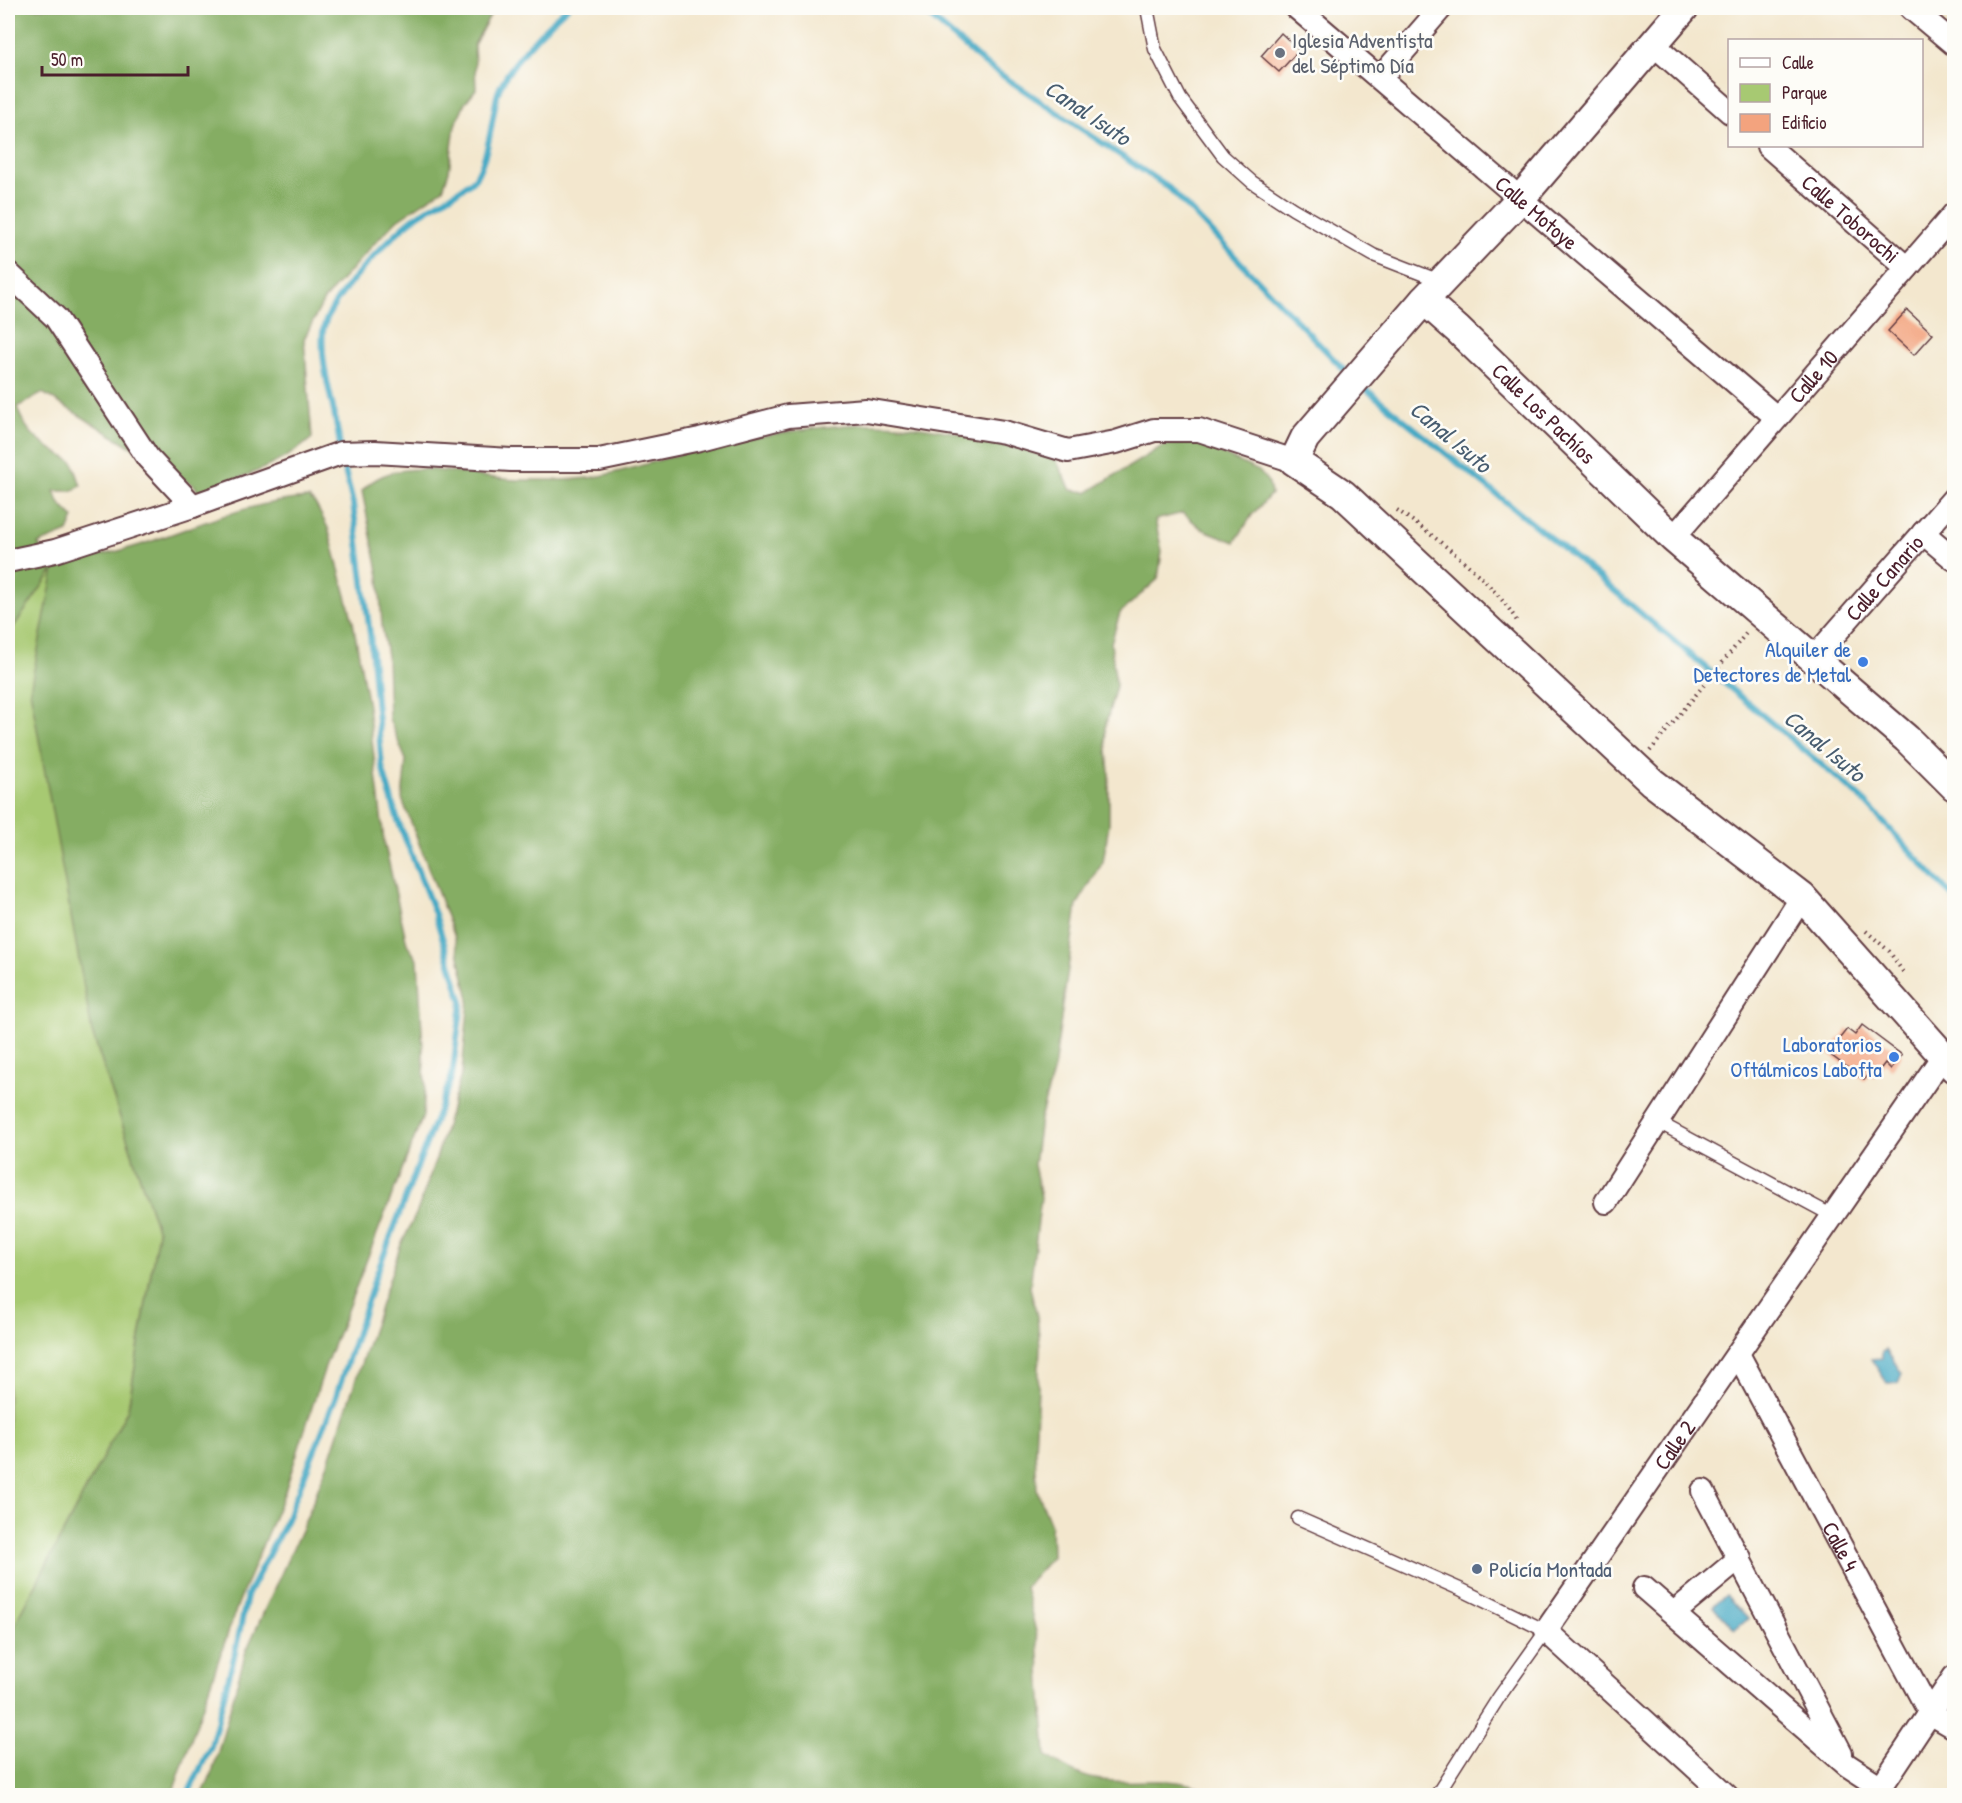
<svg xmlns="http://www.w3.org/2000/svg" width="1962" height="1803" font-family="'Patrick Hand',sans-serif">
	<style>
		.green { fill: #a7c972; stroke: #78744e; stroke-width: 1.5 }
		.forest { fill: #85ad64; stroke: #686648; stroke-width: 1.5 }
		.water { fill: #45a9c4; stroke: #486478; stroke-width: 1.5 }
		.lines { fill: none; stroke-linecap: round; stroke-linejoin: round }
		.stream { stroke: #45a9c4; stroke-width: 6 }
		.building { fill: #f3a37e }
		.service-casing { stroke: #633d43; stroke-width: 15 }
		.minor-casing { stroke: #633d43; stroke-width: 26 }
		.tertiary-casing { stroke: #633d43; stroke-width: 32 }
		.path { stroke: #633d43; stroke-width: 4; stroke-dasharray: 1.5 4.5; stroke-linecap: butt }
		.service { stroke: #fff; stroke-width: 12 }
		.minor { stroke: #fff; stroke-width: 22 }
		.tertiary { stroke: #fff; stroke-width: 28 }
		.worship-dot { fill: #6b7280; stroke: #fdfcf7; stroke-width: 2 }
		.shop-dot { fill: #3f7fe0; stroke: #fdfcf7; stroke-width: 2 }
		.service-dot { fill: #5c6f8a; stroke: #fdfcf7; stroke-width: 2 }
		.labels { text-anchor: middle; dominant-baseline: central; stroke-width: 5; stroke-linejoin: round; paint-order: stroke }
		.worship-label { font-size: 22px; fill: #5b616d; stroke: #fdfcf7; text-anchor: start }
		.street-label { font-size: 22px; fill: #4a1f2b; stroke: #fdfcf7 }
		.shop-label { font-size: 22px; fill: #366cbe; stroke: #fdfcf7; text-anchor: end }
		.service-label { font-size: 22px; fill: #4e5e75; stroke: #fdfcf7; text-anchor: start }
		.water-label { font-size: 24px; font-style: italic; fill: #485d70; stroke: #fdfcf7 }
	</style>
	<rect width="100%" height="100%" fill="#fdfcf7"/>
	<filter id="ink" filterUnits="userSpaceOnUse"><feTurbulence type="fractalNoise" baseFrequency=".0167" numOctaves="2"/><feDisplacementMap in="SourceGraphic" scale="12" xChannelSelector="R" yChannelSelector="G"/><feConvolveMatrix kernelMatrix="1 2 1 2 8 2 1 2 1" color-interpolation-filters="sRGB"/></filter>
	<filter id="wash" filterUnits="userSpaceOnUse"><feTurbulence type="fractalNoise" baseFrequency=".008" numOctaves="4" result="noise"/><feDisplacementMap in="SourceGraphic" scale="24" xChannelSelector="R" yChannelSelector="G"/><feGaussianBlur stdDeviation="1.35" result="paint"/><feColorMatrix in="noise" values="0 0 0 0 0 0 0 0 0 0 0 0 0 0 0 0 0 1.4 0 .05"/><feComposite in="paint" operator="in"/></filter>
	<g filter="url(#wash)">
		<rect width="100%" height="100%" fill="#f3e7ce"/>
		<path class="green" d="M54 567 92 1032 158 1232 128 1409 8 1638V635Z"/>
		<path class="forest" d="M8 8H494L474 45 476 89 465 103 455 125 449 171 443 189 397 220 372 246 324 300 304 339 312 438C281 466 238 479 198 492L195 486 43 393 17 407C27 438 46 446 73 462L81 486 72 491H54L60 504 74 518 68 532 38 544 55 567C82 558 112 554 140 545 196 527 249 501 309 498L316 505 328 528 353 622 368 706 384 841 407 944 418 961 425 1084 423 1116 326 1364 285 1491 238 1604 172 1795H8V1638L128 1409 158 1232 92 1032 30 690 54 569 8 635Z
			M867 424C936 423 989 441 1055 458L1071 490 1088 492 1164 445 1197 442 1259 471 1269 483 1271 494 1252 515 1235 542 1202 529 1183 513 1155 520 1162 551 1158 579 1120 613 1111 643 1116 686 1105 728 1109 773V824L1103 862 1077 905 1054 1069 1040 1119 1034 1165 1041 1197 1030 1287 1037 1316 1040 1347 1035 1451 1037 1490 1051 1525 1052 1557 1025 1587 1038 1640 1046 1755C1061 1766 1076 1775 1095 1779 1134 1787 1179 1771 1214 1795L202 1796 213 1770 246 1651 307 1517 328 1463 400 1247 417 1212 436 1159 462 1072 469 999 454 935 402 799 406 760 389 719 387 656 382 626 379 576 362 491C397 449 474 481 522 480 546 480 572 481 595 477 628 471 660 459 692 451 749 438 809 426 867 424Z"/>
		<path class="water" d="M1886 1350 1902 1373 1898 1383H1887L1871 1359 1882 1358V1352Z
			M1726 1595 1748 1619 1735 1630 1713 1606Z"/>
		<g class="lines">
			<path class="stream" d="M920 8 985 64 1169 188 1349 375
				M1361 385 1568 552 1860 797 1954 898
				M340 448C337 412 319 367 323 331 327 300 392 235 417 216 429 207 472 186 477 175 490 150 491 123 497 96 503 70 547 25 567 8
				M187 1796 211 1746 235 1653 247 1596 287 1519 335 1399 375 1278 452 1076 462 1002 435 914 397 818 382 766 370 634 353 504 342 458"/>
		</g>
		<g id="blocks">
			<path class="building" d="M1281 33 1299 50 1279 72 1261 56Z
				M1907 310 1933 334 1914 355 1888 331Z
				M1862 1025 1902 1055 1891 1069 1885 1063 1874 1077 1869 1074 1864 1080 1828 1053 1847 1029 1855 1035Z"/>
		</g>
	</g>
	<g filter="url(#ink)">
		<use href="#blocks" fill-opacity="0" stroke="#633d43" stroke-width="1.5"/>
		<g class="lines">
			<defs>
				<path id="service" d="M1147 8 1155 49 1180 98 1223 156 1252 182 1293 209 1373 255 1440 281
					M1658 1122 1833 1216
					M1298 1518 1462 1590 1546 1631 1499 1697 1436 1796"/>
				<g id="minor">
					<path id="s1" d="M1297 8 1776 417"/>
					<path d="M1911 8 1954 44"/>
					<path d="M1653 44 1730 112"/>
					<path d="M1381 77 1441 8"/>
					<path id="s2" d="M1768 146 1907 268"/>
					<path d="M8 273 56 318 148 458 193 506"/>
					<path d="M1923 533 1954 559"/>
					<path id="s3" d="M1673 538 1954 214"/>
					<path d="M8 561 55 551 193 506 341 453 375 452 511 460H599L700 439 788 416 866 410 1004 432 1068 451 1116 442 1154 430H1199L1294 461"/>
					<path id="s4" d="M1813 659 1954 498"/>
					<path d="M1606 1202 1802 897"/>
					<path id="s5" d="M1738 1354 1930 1713 1954 1727"/>
					<path d="M1703 1491 1841 1753"/>
					<path d="M1644 1588 1847 1765 1881 1787"/>
					<path d="M1674 1613 1740 1558"/>
					<path id="s6" d="M1727 1796 1546 1631 1943 1056"/>
					<path d="M1875 1796 1954 1677"/>
				</g>
				<g id="tertiary">
					<path d="M1684 8 1521 198 1424 300 1305 438 1294 461 1343 494 1652 782 1802 897 1954 1068"/>
					<path id="s7" d="M1424 300 1458 330 1673 538 1907 739 1954 786"/>
				</g>
			</defs>
			<use href="#service" class="service-casing"/>
			<use href="#minor" class="minor-casing"/>
			<use href="#tertiary" class="tertiary-casing"/>
			<path class="path" d="M1397 510C1436 537 1495 582 1518 623
				M1650 751 1748 631
				M1866 931 1889 951 1903 972"/>
			<use href="#service" class="service"/>
			<use href="#minor" class="minor"/>
			<use href="#tertiary" class="tertiary"/>
		</g>
	</g>
	<circle class="worship-dot" cx="1280" cy="53" r="6"/>
	<g class="shop-dot">
		<circle cx="1863" cy="662" r="6"/>
		<circle cx="1894" cy="1057" r="6"/>
	</g>
	<circle class="service-dot" cx="1477" cy="1569" r="6"/>
	<g class="labels">
		<g class="worship-label">
			<text x="1292" y="40">Iglesia Adventista<tspan x="1292" dy="25">del Séptimo Día</tspan></text>
		</g>
		<g class="street-label">
			<text stroke="none"><textPath href="#s1" startOffset="315">Calle Motoye</textPath></text>
			<text stroke="none"><textPath href="#s2" startOffset="110">Calle Toborochi</textPath></text>
			<text stroke="none"><textPath href="#s3" startOffset="214">Calle 10</textPath></text>
			<text stroke="none"><textPath href="#s7" startOffset="165">Calle Los Pachíos</textPath></text>
			<text stroke="none"><textPath href="#s4" startOffset="108">Calle Canario</textPath></text>
			<text stroke="none"><textPath href="#s6" startOffset="471">Calle 2</textPath></text>
			<text stroke="none"><textPath href="#s5" startOffset="218">Calle 4</textPath></text>
		</g>
		<g class="shop-label">
			<text x="1851" y="649">Alquiler de<tspan x="1851" dy="25">Detectores de Metal</tspan></text>
			<text x="1882" y="1044">Laboratorios<tspan x="1882" dy="25">Oftálmicos Labofta</tspan></text>
		</g>
		<g class="service-label">
			<text x="1489" y="1569">Policía Montada</text>
		</g>
		<g class="water-label">
			<text transform="translate(1088 112) rotate(34)">Canal Isuto</text>
			<text transform="translate(1451 436) rotate(40)">Canal Isuto</text>
			<text transform="translate(1825 745) rotate(40)">Canal Isuto</text>
		</g>
	</g>
	<rect width="1962" height="1803" fill="none" stroke="#fdfcf7" stroke-width="30"/>
	<rect x="1728" y="39" width="195" height="108" fill="#fdfcf7" stroke="#b5a4a5" stroke-width="1.5"/>
	<rect x="1740" y="58" width="30" height="9" fill="#ffffff" stroke="#b5a4a5" stroke-width="1.5"/>
	<text x="1782" y="69" font-size="18" fill="#4a1f2b">Calle</text>
	<rect x="1740" y="84" width="30" height="18" fill="#a7c972" stroke="#b5a4a5" stroke-width="1.5"/>
	<text x="1782" y="99" font-size="18" fill="#4a1f2b">Parque</text>
	<rect x="1740" y="114" width="30" height="18" fill="#f3a37e" stroke="#b5a4a5" stroke-width="1.5"/>
	<text x="1782" y="129" font-size="18" fill="#4a1f2b">Edificio</text>
	<path d="M42 66v9h146v-9" fill="none" stroke="#4a1f2b" stroke-width="3"/>
	<text x="51" y="66" font-size="18" fill="#4a1f2b" stroke="#fdfcf7" stroke-width="4.5" paint-order="stroke">50 m</text>
</svg>
